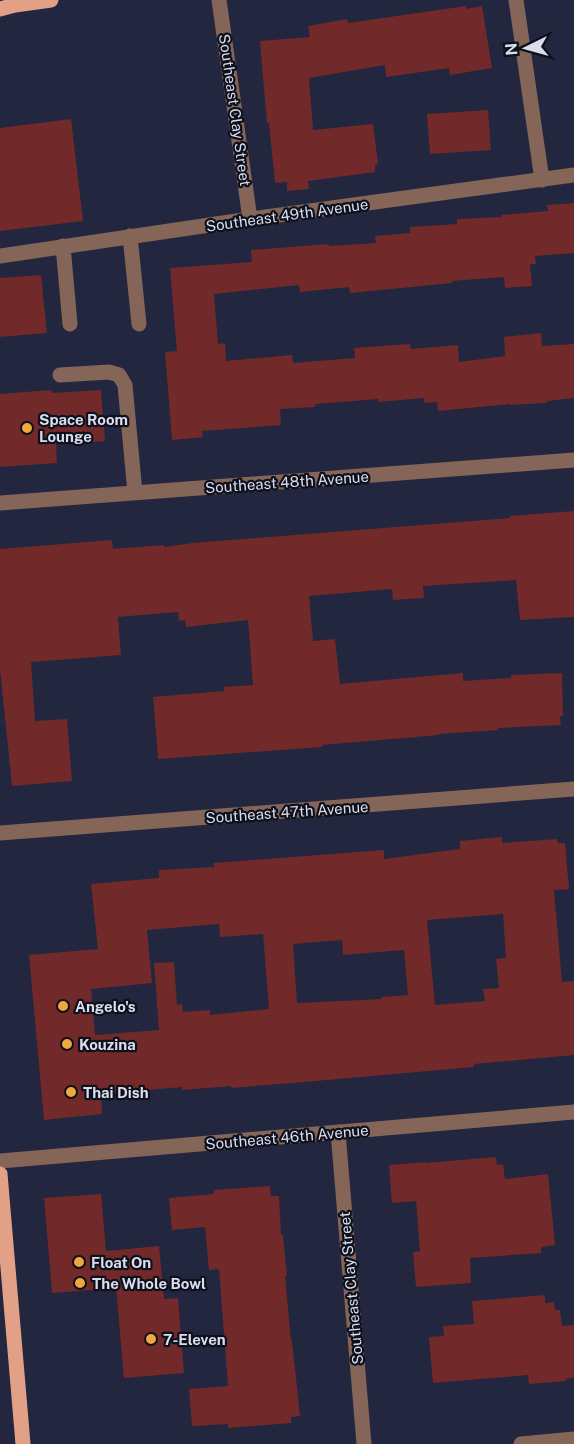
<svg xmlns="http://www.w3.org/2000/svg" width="574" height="1444" font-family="'Public Sans',sans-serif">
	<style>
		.building { fill: #712a29; fill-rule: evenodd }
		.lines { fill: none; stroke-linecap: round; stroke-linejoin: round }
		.minor { stroke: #856558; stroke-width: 15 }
		.major { stroke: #e2a086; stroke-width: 15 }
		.poi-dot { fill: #efa73e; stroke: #0e101b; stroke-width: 2 }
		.labels { text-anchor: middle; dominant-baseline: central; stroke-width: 4.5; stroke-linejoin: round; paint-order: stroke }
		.street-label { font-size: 15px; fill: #d9ddee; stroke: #0e101b }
		.poi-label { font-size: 15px; font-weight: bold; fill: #d9ddee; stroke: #0e101b; text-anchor: start }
	</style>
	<rect width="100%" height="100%" fill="#22263f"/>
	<path class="building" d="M466 6V9L482 6 492 68 450 75 449 68 386 77 385 65 309 78 313 130 373 124 378 164 375 165V172L308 181 309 189 287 191V182L275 183 269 123H267L260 41 310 37 308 26 347 19 348 23Z
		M488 110 491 150 430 154 427 114Z
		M71 119 83 221 0 231V128Z
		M574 203V253L535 256 536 264H530L532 286 505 288 504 277 452 281V283L350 293 349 287 300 292 299 285 214 294 218 344 225 343 226 361 292 355 293 363 355 358 354 348 410 344 411 349 458 345 459 362 505 356 504 337 541 333 542 346 574 344V398L547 401V403L510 405V404L438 411 437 402 424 403V398L378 402V399L316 404 315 407 280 409 281 425 202 431 203 437 172 440 165 352 177 351 170 268 252 262 251 250 329 244V246L376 243 375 236 410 233V227L457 224V219L502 217 501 215 548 211 547 205Z
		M41 275 47 333 0 337V278Z
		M51 390 52 393 101 390 105 441 56 444 57 463 0 467V394Z
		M574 511V617L520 620 516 580 423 586 424 598 393 600 392 589 309 596 313 641 335 639 340 684 463 673V681L511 678V675L562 673 563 716 560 717 561 725 498 728V730L439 734V735L322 745V747L158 759 153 697 224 691V687L253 685 248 620 186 627 185 620 179 621 178 612 118 617 121 655 31 662 35 721 67 719 72 781 12 786 0 669V549L112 540 113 549 164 545V547L193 543 510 518V516Z
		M502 837V843L557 839 558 843H565L569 889 554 890 562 982 574 981V1055L474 1064V1067L304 1082 231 1088V1086L182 1090V1087L101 1094 102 1114 44 1120 29 955 98 949 91 884 159 878V870L214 867V863L384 850V859L460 849V841ZM503 914 506 958 496 959 499 988 483 989 485 1001 435 1005 427 920ZM219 924 220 937 263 934 269 1009 210 1015V1010L183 1012 182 1004 177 1005 174 962 154 963 159 1030 95 1035 91 989 152 983 147 930ZM342 940 343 955 404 950 408 995 382 997V999L297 1003 293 944Z
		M496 1157 497 1165 503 1164 505 1179 548 1174 555 1245 541 1247V1253L470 1258 471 1283 416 1287 413 1252 420 1251 416 1201 392 1203 389 1165 426 1162V1163Z
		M270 1186 271 1196H279L281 1235H283L287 1276H285L291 1341H292L300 1416 291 1417V1423L228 1428V1424L192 1426 189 1389 228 1386 219 1269 209 1270 205 1227 172 1230 169 1198 214 1194V1190Z
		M101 1194 106 1251 159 1246 164 1299 178 1298 184 1373 124 1378 116 1288 52 1293 44 1198Z
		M545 1295V1303L554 1302 555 1310H560L562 1326 574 1325V1378L566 1379V1381L529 1384 528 1375 433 1383 429 1337 444 1336 443 1326 474 1324 472 1301Z"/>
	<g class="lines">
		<path class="minor" d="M219 0 250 219
			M516 0 542 180
			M130 236 139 324
			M63 246 70 324
			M0 256 250 219 574 175
			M60 375 109 372 119 375 125 385 135 493
			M0 503 574 460
			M0 833 574 789
			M338 1132 364 1444
			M0 1161 574 1112
			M521 1444 574 1439"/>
		<path class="major" d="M0 9 15 5 51 0
			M0 1174 23 1444"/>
	</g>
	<g class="poi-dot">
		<circle cx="27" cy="428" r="6"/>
		<circle cx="63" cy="1006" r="6"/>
		<circle cx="67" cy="1044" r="6"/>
		<circle cx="71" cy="1092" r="6"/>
		<circle cx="79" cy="1262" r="6"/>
		<circle cx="80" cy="1283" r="6"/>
		<circle cx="151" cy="1339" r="6"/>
	</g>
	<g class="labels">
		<g class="street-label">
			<text transform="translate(235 110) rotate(82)">Southeast Clay Street</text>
			<text transform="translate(287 215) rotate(-8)">Southeast 49th Avenue</text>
			<text transform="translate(287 482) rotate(-4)">Southeast 48th Avenue</text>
			<text transform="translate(287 812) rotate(-4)">Southeast 47th Avenue</text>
			<text transform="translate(287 1137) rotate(-5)">Southeast 46th Avenue</text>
			<text transform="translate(351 1288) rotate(-95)">Southeast Clay Street</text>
		</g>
		<g class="poi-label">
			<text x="39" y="419">Space Room<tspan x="39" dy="17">Lounge</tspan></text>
			<text x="75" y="1006">Angelo's</text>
			<text x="79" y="1044">Kouzina</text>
			<text x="83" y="1092">Thai Dish</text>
			<text x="91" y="1262">Float On</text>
			<text x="92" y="1283">The Whole Bowl</text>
			<text x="163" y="1339">7-Eleven</text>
		</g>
	</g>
	<g transform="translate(526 48) rotate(265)" stroke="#0e101b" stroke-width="4.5" paint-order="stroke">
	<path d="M0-4.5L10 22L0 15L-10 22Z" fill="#d9ddee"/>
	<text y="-9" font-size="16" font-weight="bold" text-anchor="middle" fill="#d9ddee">N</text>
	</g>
</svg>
